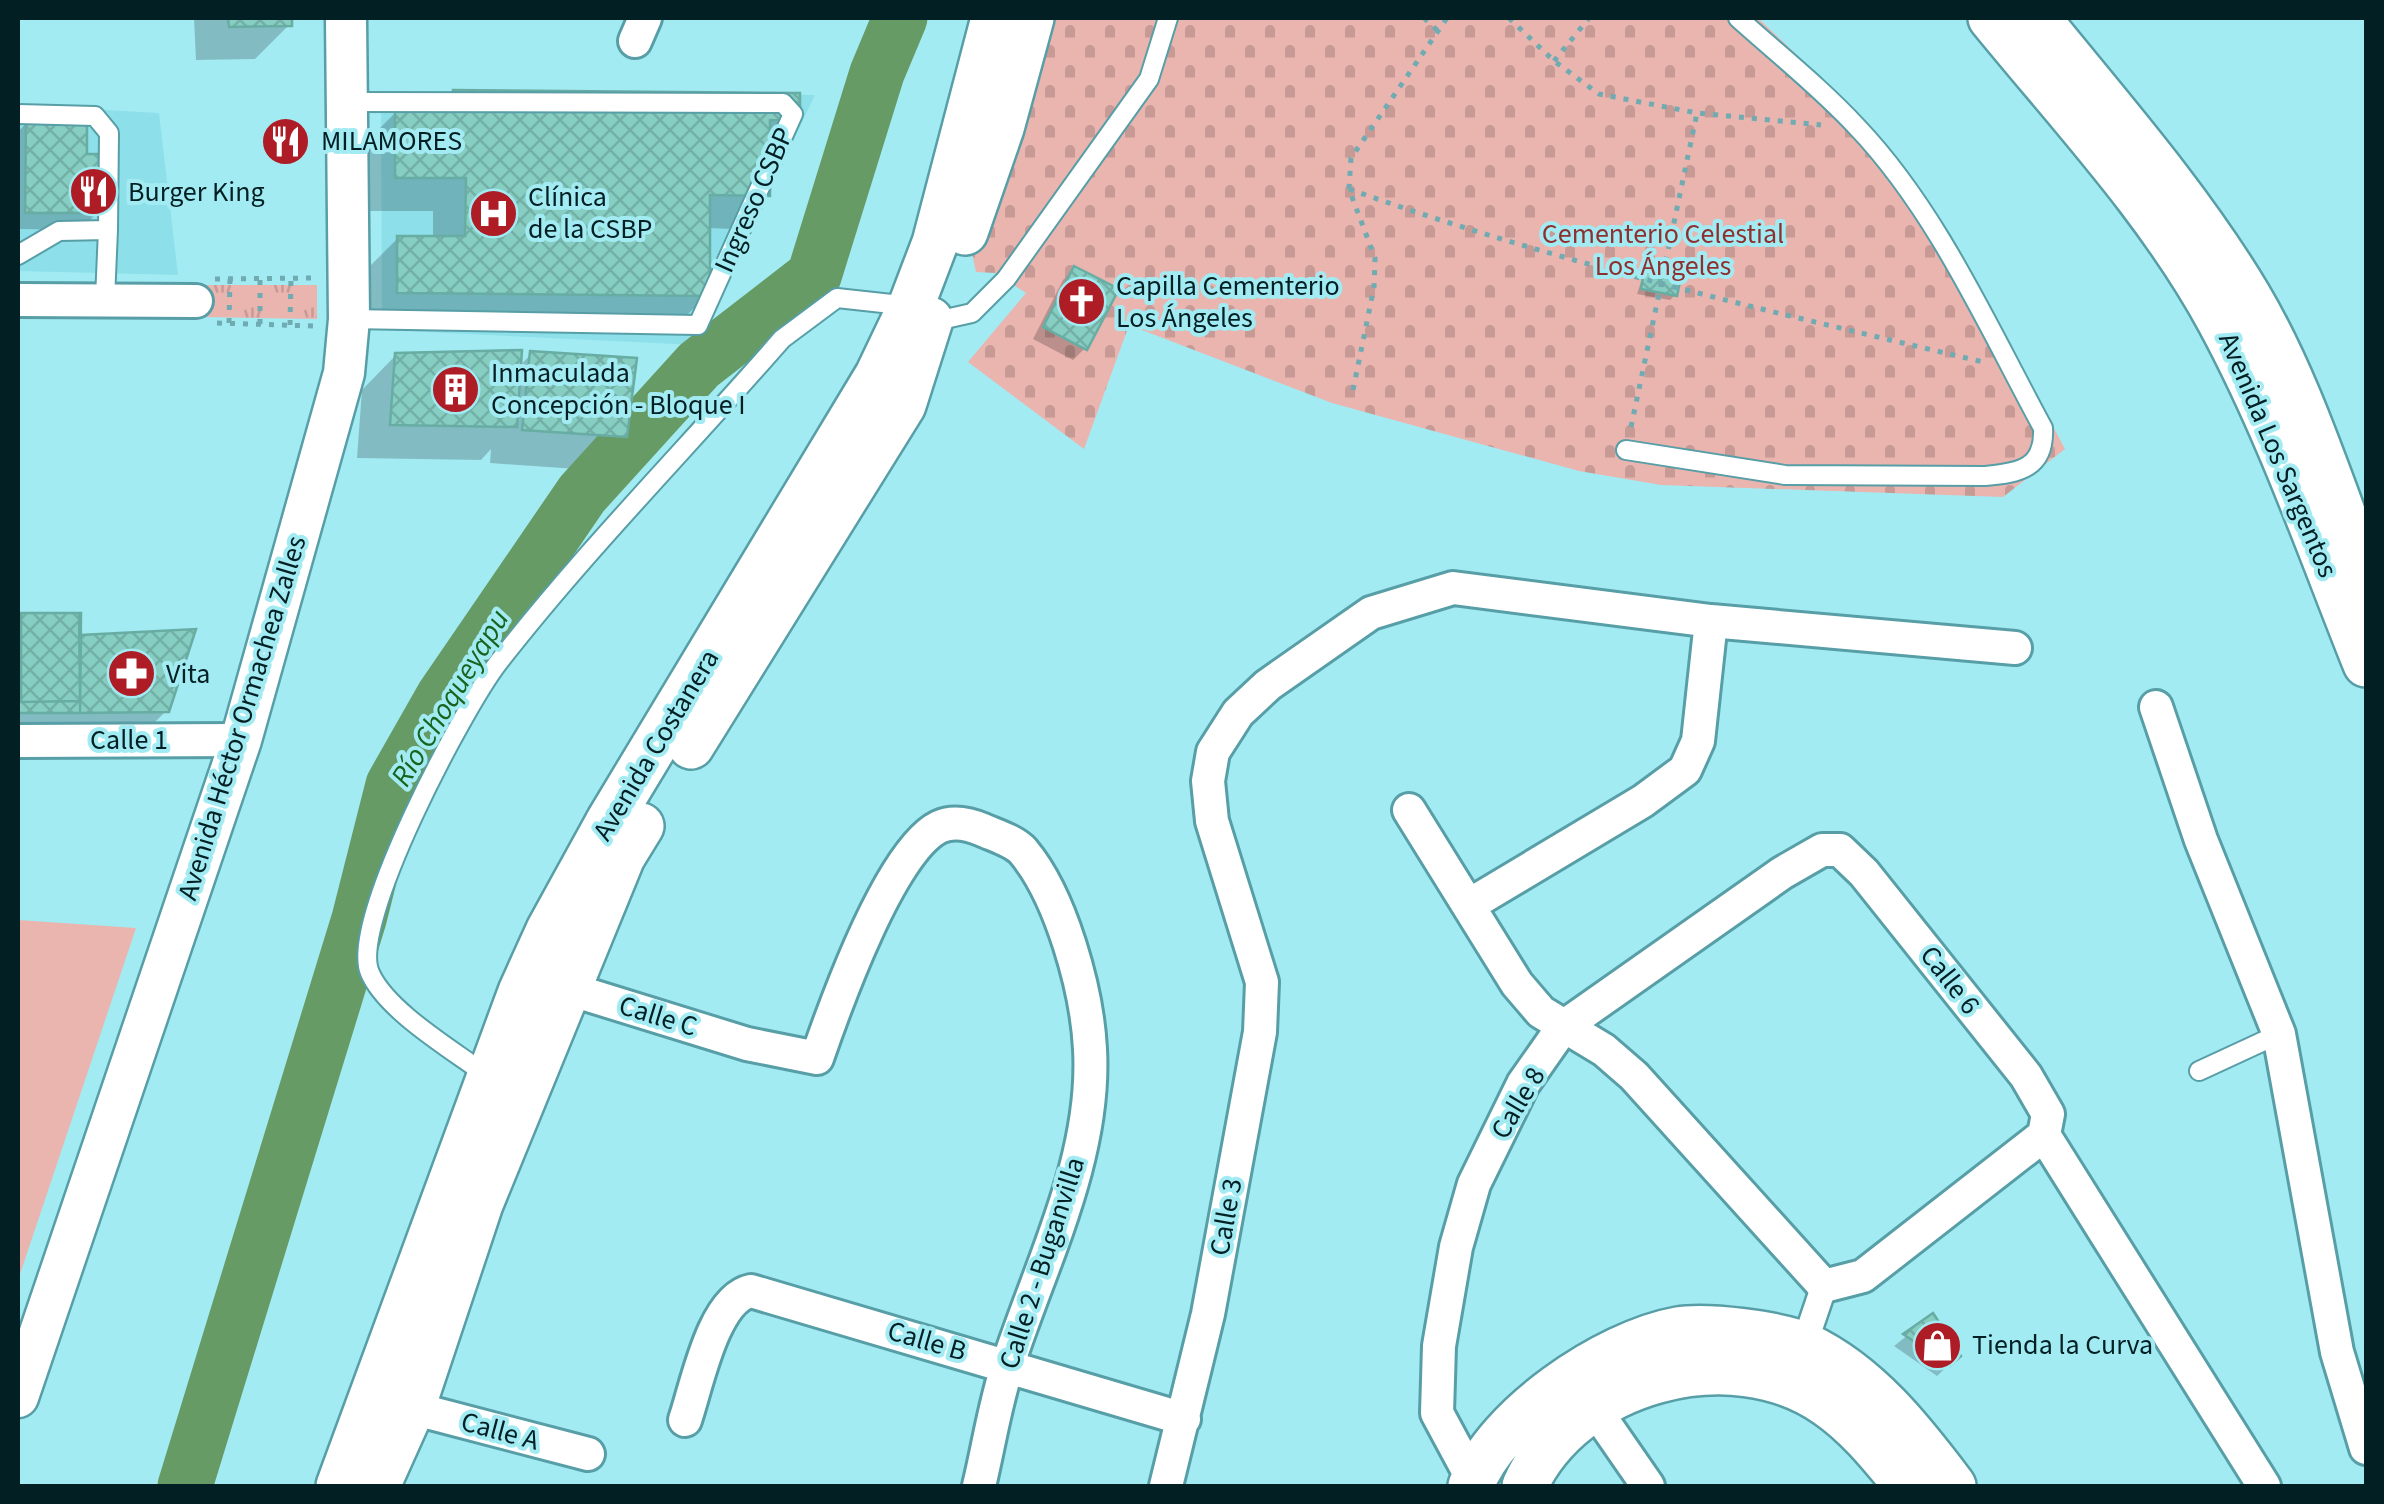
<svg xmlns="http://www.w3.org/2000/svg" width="2384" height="1504" font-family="'Source Sans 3',sans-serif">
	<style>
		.built { fill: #8de0e9 }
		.grass { fill: url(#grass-tufts) }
		.cemetery { fill: url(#cemetery-stones) }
		.pitch { fill: #eab4af }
		.shadow { fill: #0003 }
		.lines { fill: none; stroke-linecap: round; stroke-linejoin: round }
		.river { stroke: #669b66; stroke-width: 55 }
		.building { fill: url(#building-cross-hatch); stroke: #68ada4; stroke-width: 2.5 }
		.service-casing { stroke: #579ea6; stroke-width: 22 }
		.pedestrian-casing { stroke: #579ea6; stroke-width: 30 }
		.minor-casing { stroke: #579ea6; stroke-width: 38 }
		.tertiary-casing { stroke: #579ea6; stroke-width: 45 }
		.secondary-casing { stroke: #579ea6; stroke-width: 50 }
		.path { stroke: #70abb2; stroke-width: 5; stroke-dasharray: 5 8; stroke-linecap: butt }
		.service { stroke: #fff; stroke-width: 18 }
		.pedestrian { stroke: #fff; stroke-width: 25 }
		.minor { stroke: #fff; stroke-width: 32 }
		.tertiary { stroke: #fff; stroke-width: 40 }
		.secondary { stroke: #fff; stroke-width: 45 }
		.labels { text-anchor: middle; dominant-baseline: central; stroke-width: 8; stroke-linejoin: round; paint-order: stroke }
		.poi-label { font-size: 28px; fill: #022023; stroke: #a3ebf3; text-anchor: start }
		.street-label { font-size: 28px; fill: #022023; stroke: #a3ebf3 }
		.park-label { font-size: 28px; fill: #8d302f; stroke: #a3ebf3 }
		.water-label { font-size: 30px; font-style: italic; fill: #18641f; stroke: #a3ebf3 }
	</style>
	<defs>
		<pattern id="grass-tufts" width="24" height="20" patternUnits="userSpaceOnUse" patternTransform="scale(2.5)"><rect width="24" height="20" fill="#eab4af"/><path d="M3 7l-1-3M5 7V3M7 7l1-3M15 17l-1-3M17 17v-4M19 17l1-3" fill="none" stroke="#c79a96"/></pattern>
		<pattern id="cemetery-stones" width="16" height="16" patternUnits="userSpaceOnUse" patternTransform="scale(2.5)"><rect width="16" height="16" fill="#eab4af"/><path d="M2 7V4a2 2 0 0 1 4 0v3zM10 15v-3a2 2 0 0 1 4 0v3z" fill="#c79a96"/></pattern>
		<pattern id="building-cross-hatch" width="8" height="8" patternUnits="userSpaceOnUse" patternTransform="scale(2.5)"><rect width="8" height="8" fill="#86cdc2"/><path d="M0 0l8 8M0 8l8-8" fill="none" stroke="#72b0a6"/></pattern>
	</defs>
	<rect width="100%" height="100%" fill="#a3ebf3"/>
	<path class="built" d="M381 91 815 95 696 345 382 330Z
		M18 105 159 113 178 275 18 271Z"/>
	<path class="grass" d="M205 285H317V319L205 317Z"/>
	<path class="cemetery" d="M1040 18H1758L1872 127 1959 249 2065 449 2003 497 1661 485 1579 471 1332 403 1129 325 1084 449 968 362 1026 293 995 273 976 272 972 253Z"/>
	<path class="pitch" d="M18 920 136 928 18 1280Z"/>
	<path class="shadow" d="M194 18H289V25L255 59 196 60Z
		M454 93 797 95 768 149V195L734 229 707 228V295L673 329 364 326V272L398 238H433V211H362V146L396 112H434Z
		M27 122 84 157 98 212 80 230 18 229V132Z
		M1646 267 1675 295 1670 300 1637 294Z
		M1075 269 1085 348 1073 360 1033 339 1063 280Z
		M531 354 625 436 591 470 490 463 491 449 481 460 357 458 362 390 396 355 519 367Z
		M18 616H77V638L193 631 167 710 149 728 18 756Z
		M1932 1316 1958 1356 1937 1376 1894 1346Z"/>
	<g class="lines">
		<path class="river" d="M185 1486 359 919 393 785 443 697 582 494 699 365 814 276 877 73 900 18"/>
	</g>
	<path class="building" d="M228 18H292V26L229 27Z
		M453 90 800 93V121L770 120V196L710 195V296L397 293V236H465L466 178H395V109H452Z
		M26 120H87V154H100V213H25Z
		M1645 265 1682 272 1677 296 1641 289Z
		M1074 266 1119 289 1087 350 1043 327Z
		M522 350 517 427 390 425 395 353Z
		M530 351 637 358 627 437 522 430Z
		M18 613H81L80 713H18Z
		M21 613H79L80 701 21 702Z
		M196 629 169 712 80 713 81 635Z
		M1933 1313 1961 1356 1950 1366 1903 1334Z"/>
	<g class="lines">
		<defs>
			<path id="service" d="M347 102 783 103 793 114 698 325 349 319
				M18 114 95 116 109 133 108 230 59 231 18 255
				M105 299 108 230
				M932 322 972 313 1006 279 1149 79 1168 18
				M1626 450 1785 475 1985 476C2020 473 2045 468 2043 428 1988 327 1937 211 1857 127 1821 88 1778 54 1738 18
				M2199 1071 2279 1034
				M489 1077C456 1052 387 1012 370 973 348 924 464 707 498 663 586 550 688 447 782 339L837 298 910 306"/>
			<path id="pedestrian" d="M1804 1345 1824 1286"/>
			<path id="minor" d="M635 41 645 18
				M18 300 196 301
				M2156 707 2201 840 2279 1034 2337 1352 2366 1448
				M18 741 241 740
				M1409 810 1517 984 1541 1012 1604 1050 1634 1076 1824 1286 1863 1276 2044 1135
				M1471 904 1643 801 1685 770 1698 741 1711 621
				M569 989 747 1044 817 1058C835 1006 890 851 939 827 954 820 969 824 983 830 994 835 1014 841 1023 851 1061 896 1087 990 1090 1049 1096 1157 1042 1261 1009 1361 995 1402 989 1445 979 1486
				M2044 1135 2264 1486
				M412 1408 588 1454
				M1594 1408 1648 1486
				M685 1420C697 1385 713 1299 751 1291L1184 1419
				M1473 1480 1437 1413 1439 1346 1456 1247 1474 1184 1523 1084 1563 1027 1782 873 1822 850H1840L1864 873 2026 1076 2048 1114 2044 1135
				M1166 1486 1208 1314 1260 1032 1262 982 1212 821 1208 781 1213 752 1238 713 1268 685 1371 613 1453 588 1711 621 2015 648"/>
			<path id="tertiary" d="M18 1397 241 740 344 373 349 319 346 18"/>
			<path id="secondary" d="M1991 18C2070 115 2160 210 2220 321 2279 430 2320 549 2366 664
				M2037 18C2110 108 2188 196 2248 296 2299 382 2330 484 2366 576
				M965 232 1001 128 1031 18
				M691 746 903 405 930 320
				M339 1486 521 992 549 930 609 821 878 375 911 306 935 243 994 18
				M377 1486 412 1408 480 1204 622 857 641 826
				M1471 1486C1497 1417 1606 1343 1678 1330 1706 1325 1780 1334 1806 1346 1868 1375 1913 1433 1953 1486
				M1525 1486C1573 1380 1731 1337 1827 1404 1859 1426 1883 1457 1907 1486"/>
		</defs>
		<use href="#service" class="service-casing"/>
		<use href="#pedestrian" class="pedestrian-casing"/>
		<use href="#minor" class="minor-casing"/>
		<use href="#tertiary" class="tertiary-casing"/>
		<use href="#secondary" class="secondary-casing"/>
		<path class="path" d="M1424 18 1438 31
			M1509 18 1554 61 1599 94 1697 113 1821 125
			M1554 61 1589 18
			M1349 189C1556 263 1769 311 1983 362
			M215 279 314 278
			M217 323 314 326
			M229 323 230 279
			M260 324V278
			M290 325 291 278
			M1353 390 1374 287 1375 258 1349 189 1351 158 1447 18
			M1631 427 1697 113"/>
		<use href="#service" class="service"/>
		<use href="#pedestrian" class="pedestrian"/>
		<use href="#minor" class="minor"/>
		<use href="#tertiary" class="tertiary"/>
		<use href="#secondary" class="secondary"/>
	</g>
	<defs>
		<symbol id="restaurant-disc" viewBox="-11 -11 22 22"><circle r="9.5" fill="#ae1c26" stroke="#a3ebf3"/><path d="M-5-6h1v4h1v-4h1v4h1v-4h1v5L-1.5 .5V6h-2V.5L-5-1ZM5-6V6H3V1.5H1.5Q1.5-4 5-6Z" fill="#fff"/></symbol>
		<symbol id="hospital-disc" viewBox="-11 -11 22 22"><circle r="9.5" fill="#ae1c26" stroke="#a3ebf3"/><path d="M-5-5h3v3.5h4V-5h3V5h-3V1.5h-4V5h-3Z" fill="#fff"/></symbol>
		<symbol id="church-disc" viewBox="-11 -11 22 22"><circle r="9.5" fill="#ae1c26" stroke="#a3ebf3"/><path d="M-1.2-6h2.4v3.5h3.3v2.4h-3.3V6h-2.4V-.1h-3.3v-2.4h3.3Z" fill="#fff"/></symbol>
		<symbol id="building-disc" viewBox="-11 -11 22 22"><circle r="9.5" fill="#ae1c26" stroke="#a3ebf3"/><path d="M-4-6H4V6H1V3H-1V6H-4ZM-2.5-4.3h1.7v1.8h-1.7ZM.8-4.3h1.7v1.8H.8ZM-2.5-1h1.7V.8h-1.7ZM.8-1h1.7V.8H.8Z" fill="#fff"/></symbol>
		<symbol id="pharmacy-disc" viewBox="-11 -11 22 22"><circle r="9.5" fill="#ae1c26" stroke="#a3ebf3"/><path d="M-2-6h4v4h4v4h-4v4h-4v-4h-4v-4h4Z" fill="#fff"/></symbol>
		<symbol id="shop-disc" viewBox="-11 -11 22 22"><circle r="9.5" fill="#ae1c26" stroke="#a3ebf3"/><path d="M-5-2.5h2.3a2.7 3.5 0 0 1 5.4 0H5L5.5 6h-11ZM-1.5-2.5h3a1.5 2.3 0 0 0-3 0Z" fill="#fff"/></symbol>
	</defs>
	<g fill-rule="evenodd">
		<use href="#restaurant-disc" x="258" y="114" width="55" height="55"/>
		<use href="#restaurant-disc" x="66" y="164" width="55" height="55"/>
		<use href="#hospital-disc" x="466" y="186" width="55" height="55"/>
		<use href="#church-disc" x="1054" y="274" width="55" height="55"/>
		<use href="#building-disc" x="428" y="362" width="55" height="55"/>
		<use href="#pharmacy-disc" x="104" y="646" width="55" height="55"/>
		<use href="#shop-disc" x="1910" y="1318" width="55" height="55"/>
	</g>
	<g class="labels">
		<g class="poi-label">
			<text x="321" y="141">MILAMORES</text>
			<text x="128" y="192">Burger King</text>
			<text x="528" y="197">Clínica<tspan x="528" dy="32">de la CSBP</tspan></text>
			<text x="1116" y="286">Capilla Cementerio<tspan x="1116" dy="32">Los Ángeles</tspan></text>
			<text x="491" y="373">Inmaculada<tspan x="491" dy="32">Concepción - Bloque I</tspan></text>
			<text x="166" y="674">Vita</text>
			<text x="1972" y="1345">Tienda la Curva</text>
		</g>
		<g class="street-label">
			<text transform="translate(754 200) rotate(-66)">Ingreso CSBP</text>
			<text transform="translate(2278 455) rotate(67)">Avenida Los Sargentos</text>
			<text transform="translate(242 718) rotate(-73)">Avenida Héctor Ormachea Zalles</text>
			<text x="129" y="740">Calle 1</text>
			<text transform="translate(656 745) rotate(-59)">Avenida Costanera</text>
			<text transform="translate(1950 980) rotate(52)">Calle 6</text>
			<text transform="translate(658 1016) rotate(17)">Calle C</text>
			<text transform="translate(1518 1103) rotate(-59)">Calle 8</text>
			<text transform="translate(1226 1217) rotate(-80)">Calle 3</text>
			<text transform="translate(1042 1263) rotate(-72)">Calle 2 - Buganvilla</text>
			<text transform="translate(927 1341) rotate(16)">Calle B</text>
			<text transform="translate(500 1431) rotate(15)">Calle A</text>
		</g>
		<g class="park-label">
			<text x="1663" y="234">Cementerio Celestial<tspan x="1663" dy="32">Los Ángeles</tspan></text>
		</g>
		<g class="water-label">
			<text transform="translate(450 698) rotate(-59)">Río Choqueyapu</text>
		</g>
	</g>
	<rect width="2384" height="1504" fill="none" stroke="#022023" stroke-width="40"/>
</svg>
